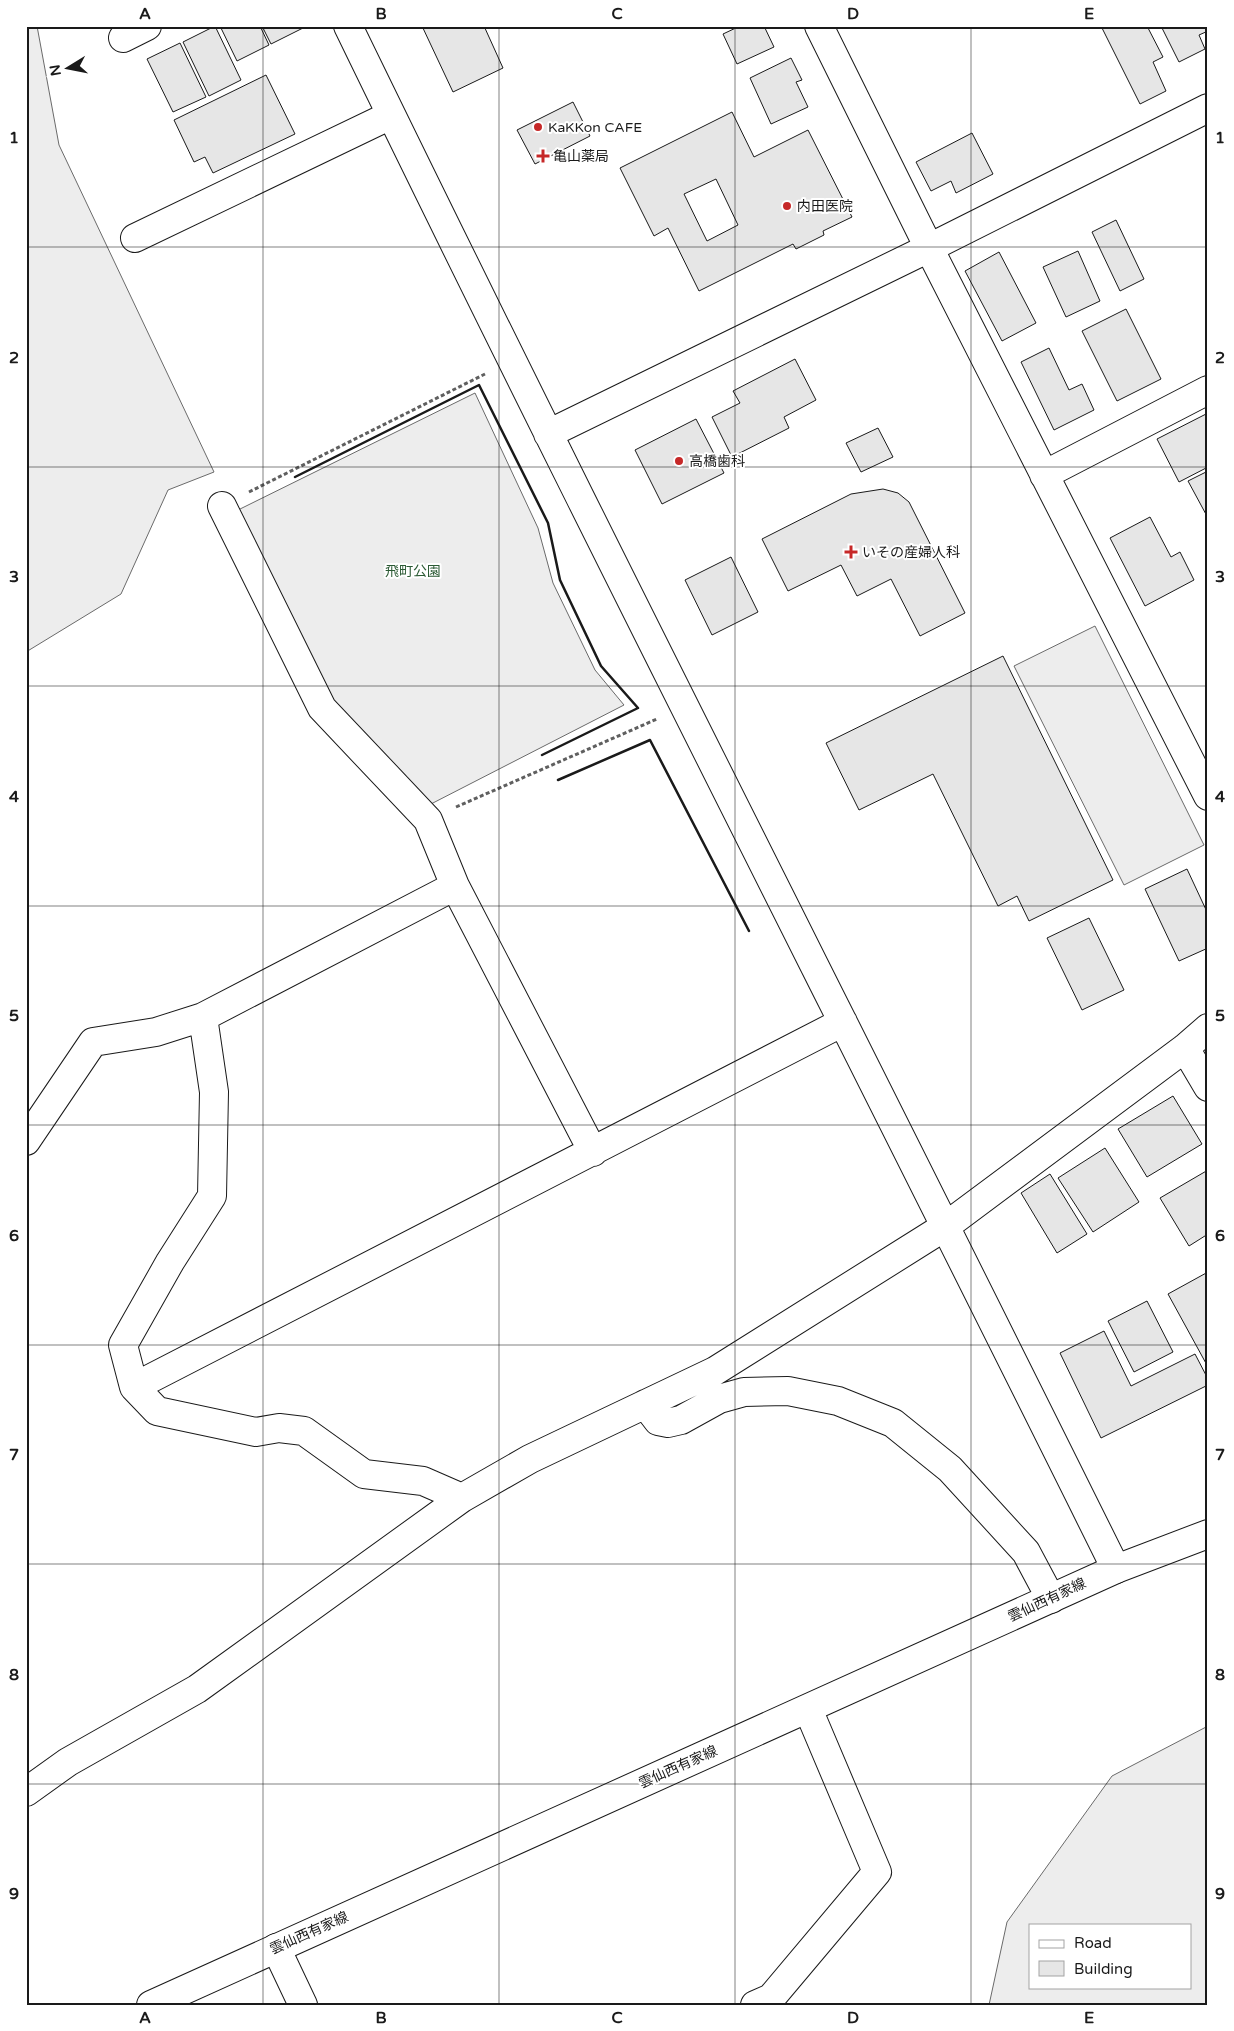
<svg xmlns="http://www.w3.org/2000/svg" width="1234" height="2031" font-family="'Varela Round','Noto Sans JP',sans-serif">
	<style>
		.built { fill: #ededed; stroke: #6a6a6a; fill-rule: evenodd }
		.building { fill: #e6e6e6; stroke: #1a1a1a; fill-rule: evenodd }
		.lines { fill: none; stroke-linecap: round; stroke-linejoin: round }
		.minor-casing { stroke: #1a1a1a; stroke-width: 30 }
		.major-casing { stroke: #1a1a1a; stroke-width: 30 }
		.path { stroke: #5f5f5f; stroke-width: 3; stroke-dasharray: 4 2.5; stroke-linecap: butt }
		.minor { stroke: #fff; stroke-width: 28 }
		.major { stroke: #fff; stroke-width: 28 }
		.wall { stroke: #1a1a1a; stroke-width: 2.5 }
		.grid { fill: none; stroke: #1a1a1a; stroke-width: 1; stroke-opacity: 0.55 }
		.poi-dot { fill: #c62828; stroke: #fff; stroke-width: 2 }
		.labels { text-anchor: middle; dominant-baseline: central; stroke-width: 4; stroke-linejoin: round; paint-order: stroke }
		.poi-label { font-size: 14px; fill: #1a1a1a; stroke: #fff; text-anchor: start }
		.park-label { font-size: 14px; fill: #2b5a34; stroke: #fff }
		.street-label { font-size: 14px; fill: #1a1a1a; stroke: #fff }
		.neatline { fill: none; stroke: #1a1a1a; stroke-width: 2 }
		.grid-label { font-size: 16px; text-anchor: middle; font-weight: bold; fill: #1a1a1a }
	</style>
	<rect width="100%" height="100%" fill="#fff"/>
	<path class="built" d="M26 26H37L59 145 214 472 168 490 121 594 26 652Z
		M475 393 538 528 553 583 595 670 624 705 429 805 331 703 236 511Z
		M1095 626 1204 845 1124 885 1014 666Z
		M1208 1726V2005H989L1007 1922 1112 1776ZM1030 1925H1190V1987H1030Z"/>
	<path class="building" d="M215 26 241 80 209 96 183 42Z
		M220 26H260L269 45 237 61Z
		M262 26H302L303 28 271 44Z
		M422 26H484L503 68 453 92Z
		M740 26H764L774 47 737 64 723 34Z
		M1101 26H1147L1163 57 1153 62 1166 91 1140 104Z
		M1161 26H1208V31L1199 35 1205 49 1179 62Z
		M180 43 206 97 173 112 147 59Z
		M791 58 802 80 796 82 808 107 771 124 750 78Z
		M266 75 295 134 213 173 205 157 194 162 174 120Z
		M573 102 590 136 535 164 517 130Z
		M732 112 754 157 808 130 852 217 823 231 824 235 796 249 793 244 699 291 668 228 654 236 620 168ZM716 179 738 225 707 241 684 194Z
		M972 133 993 174 956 193 951 181 931 191 916 162Z
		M1116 220 1144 279 1120 291 1092 232Z
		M1078 251 1100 301 1066 317 1043 267Z
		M999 252 1036 323 1002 341 965 271Z
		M1126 309 1161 379 1117 401 1082 331Z
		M1049 348 1069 390 1082 384 1094 410 1054 430 1021 362Z
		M795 359 816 400 784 417 789 428 732 457 712 417 740 403 733 391Z
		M1208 413V467L1179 482 1157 439Z
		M696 419 724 473 662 504 635 450Z
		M878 428 893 457 861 472 846 443Z
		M1208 471V518L1188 481Z
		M883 489 898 493 909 502 965 613 920 636 891 579 857 596 841 565 788 591 762 539 851 494Z
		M1150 517 1171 557 1180 552 1194 580 1145 606 1110 538Z
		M731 557 758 612 712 635 685 580Z
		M1003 656 1113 880 1029 921 1017 896 998 906 933 774 859 810 826 743Z
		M1187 869 1208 914V948L1179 961 1145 889Z
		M1089 918 1124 990 1082 1010 1047 938Z
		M1173 1096 1202 1144 1147 1177 1118 1129Z
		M1105 1148 1139 1202 1093 1232 1058 1178Z
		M1208 1170V1234L1189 1246 1160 1198Z
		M1050 1174 1087 1234 1057 1253 1021 1193Z
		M1208 1272V1367L1168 1294Z
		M1147 1301 1173 1352 1134 1372 1108 1321Z
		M1104 1331 1131 1386 1195 1354 1208 1379V1385L1101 1438 1060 1353Z"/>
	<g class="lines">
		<defs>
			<path id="minor" d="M348 26C599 543 861 1054 1116 1569
				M819 26 929 248 1208 796
				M123 38 147 26
				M135 238 391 115
				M548 434 929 248 1208 108
				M1044 475 1208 390
				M222 506 322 708 428 820 455 886 593 1152
				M203 1017 455 886
				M1185 1048 1208 1087
				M26 1141 93 1042 156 1032 203 1017 214 1092 212 1196 170 1262 123 1345 134 1387 157 1411 256 1432 279 1428 304 1431 364 1474 423 1481 462 1498
				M134 1387 843 1022
				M645 1404 658 1421 668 1423 681 1420 719 1399 744 1392 788 1391 838 1401 893 1423 950 1469 1026 1552 1051 1599
				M26 1792 68 1762 197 1689 462 1498 530 1459 715 1371 946 1226 1185 1048 1208 1028
				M276 1948 303 2005
				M755 2005 771 1998 877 1872 808 1709"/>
			<path id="major" d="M151 2005 1116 1569 1208 1534"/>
		</defs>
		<use href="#minor" class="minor-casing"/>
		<use href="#major" class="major-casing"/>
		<path class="path" d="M249 492 485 374
			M456 807 657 719"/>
		<use href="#minor" class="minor"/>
		<use href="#major" class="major"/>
		<path class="wall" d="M295 477 479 385 548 523 560 580 601 666 638 708 542 755
			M558 780 650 740 749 931"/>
	</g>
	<path class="grid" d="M263 26V2005M499 26V2005M735 26V2005M971 26V2005M26 247H1208M26 467H1208M26 686H1208M26 906H1208M26 1125H1208M26 1345H1208M26 1564H1208M26 1784H1208"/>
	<g class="poi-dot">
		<circle cx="538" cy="127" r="5"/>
		<path d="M540.5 148.5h5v5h5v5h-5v5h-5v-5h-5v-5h5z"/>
		<circle cx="787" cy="206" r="5"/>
		<circle cx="679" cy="461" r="5"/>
		<path d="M848.5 544.5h5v5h5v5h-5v5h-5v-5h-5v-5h5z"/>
	</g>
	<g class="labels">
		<g class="poi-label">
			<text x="548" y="127">KaKKon CAFE</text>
			<text x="553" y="156">亀山薬局</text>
			<text x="797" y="206">内田医院</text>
			<text x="689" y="461">高橋歯科</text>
			<text x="862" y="552">いその産婦人科</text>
		</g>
		<g class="park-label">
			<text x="413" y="571">飛町公園</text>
		</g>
		<g class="street-label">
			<text transform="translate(1047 1600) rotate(-25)">雲仙西有家線</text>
			<text transform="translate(678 1767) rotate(-24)">雲仙西有家線</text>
			<text transform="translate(309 1933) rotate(-24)">雲仙西有家線</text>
		</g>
	</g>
	<rect width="1234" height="2031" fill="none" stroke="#ffffff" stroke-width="55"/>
	<rect x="1029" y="1924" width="162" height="65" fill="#ffffff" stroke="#a3a3a3"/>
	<rect x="1039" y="1940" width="25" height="8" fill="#ffffff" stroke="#a3a3a3"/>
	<text x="1074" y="1948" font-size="15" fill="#1a1a1a">Road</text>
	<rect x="1039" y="1961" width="25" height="15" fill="#e6e6e6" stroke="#a3a3a3"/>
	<text x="1074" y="1974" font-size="15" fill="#1a1a1a">Building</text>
	<g transform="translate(68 68) rotate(260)" stroke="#ffffff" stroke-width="4" paint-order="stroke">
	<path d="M0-4L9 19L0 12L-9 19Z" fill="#1a1a1a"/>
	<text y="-8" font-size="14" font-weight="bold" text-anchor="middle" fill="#1a1a1a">N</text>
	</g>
	<rect x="28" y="28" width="1178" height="1976" class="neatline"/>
	<g class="grid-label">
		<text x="145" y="19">A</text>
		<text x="381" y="19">B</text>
		<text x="617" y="19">C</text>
		<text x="853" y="19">D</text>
		<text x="1089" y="19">E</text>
		<text x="14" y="143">1</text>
		<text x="1220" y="143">1</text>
		<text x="14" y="363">2</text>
		<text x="1220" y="363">2</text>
		<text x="14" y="582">3</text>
		<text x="1220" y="582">3</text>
		<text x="14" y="802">4</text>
		<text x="1220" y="802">4</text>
		<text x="14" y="1021">5</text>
		<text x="1220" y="1021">5</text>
		<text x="14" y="1241">6</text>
		<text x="1220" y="1241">6</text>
		<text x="14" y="1460">7</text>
		<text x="1220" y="1460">7</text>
		<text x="14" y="1680">8</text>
		<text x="1220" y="1680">8</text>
		<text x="14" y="1899">9</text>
		<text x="1220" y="1899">9</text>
		<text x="145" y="2023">A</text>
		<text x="381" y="2023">B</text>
		<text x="617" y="2023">C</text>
		<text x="853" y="2023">D</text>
		<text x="1089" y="2023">E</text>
	</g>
</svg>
